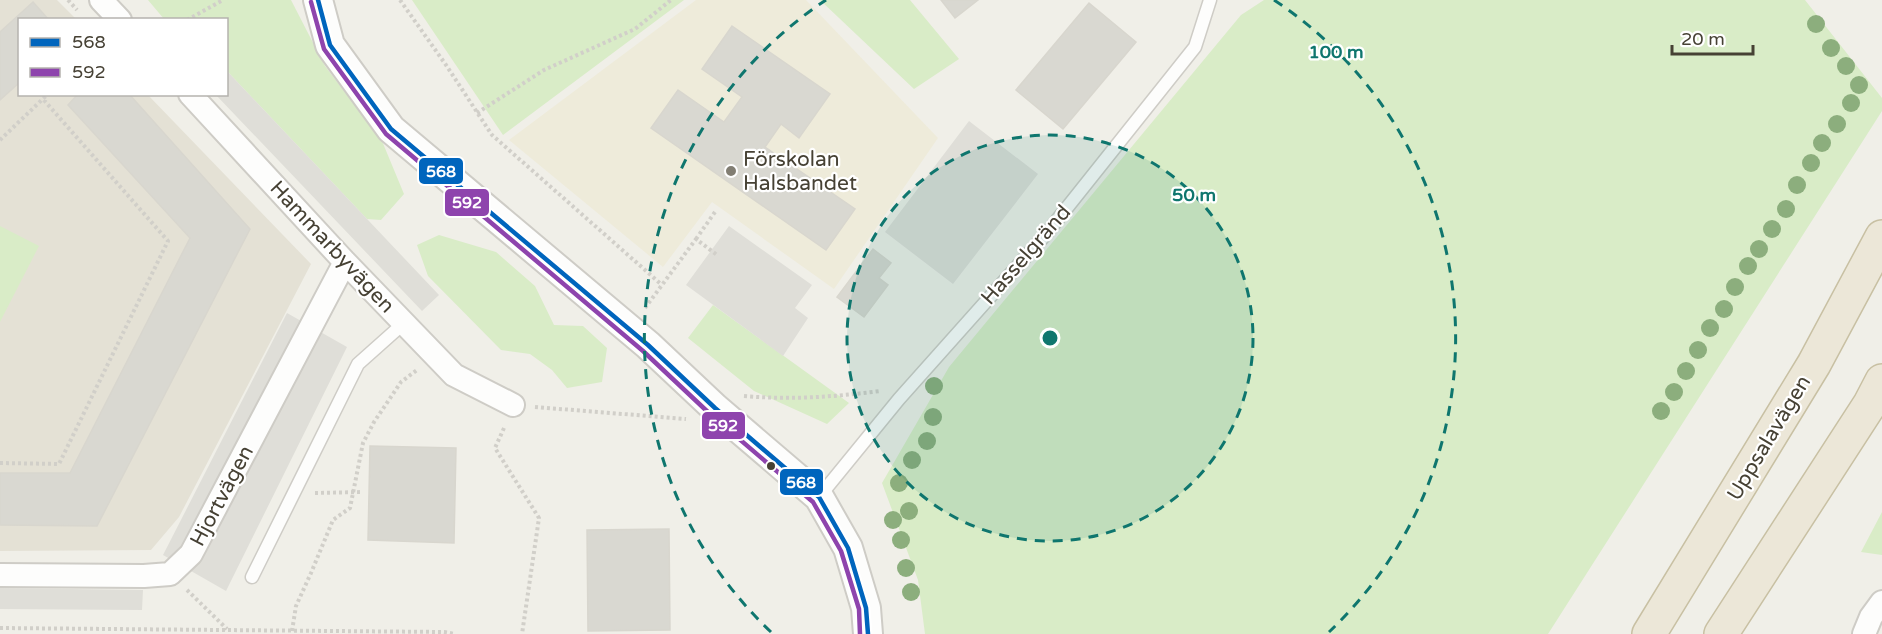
<svg xmlns="http://www.w3.org/2000/svg" width="1882" height="634" font-family="'Varela Round',sans-serif">
	<style>
		.residential { fill: #e4e1d5 }
		.education { fill: #eeebda }
		.green { fill: #d9ecc7 }
		.parking { fill: #dfded8 }
		.building { fill: #d9d8d1; stroke: #d8d6ce; stroke-width: 1.5 }
		.lines { fill: none; stroke-linecap: round; stroke-linejoin: round }
		.service-casing { stroke: #ceccc6; stroke-width: 15 }
		.minor-casing { stroke: #ceccc6; stroke-width: 26 }
		.tertiary-casing { stroke: #ceccc6; stroke-width: 32 }
		.motorway-casing { stroke: #c8c0a3; stroke-width: 36 }
		.path { stroke: #d1cfc9; stroke-width: 4; stroke-dasharray: 3 3; stroke-linecap: butt }
		.service { stroke: #fdfdfc; stroke-width: 12 }
		.minor { stroke: #fdfdfc; stroke-width: 22 }
		.tertiary { stroke: #fdfdfc; stroke-width: 28 }
		.motorway { stroke: #ece7d8; stroke-width: 33 }
		.bus-1-casing { stroke: #fff; stroke-width: 9 }
		.bus-2-casing { stroke: #fff; stroke-width: 9 }
		.bus-1 { stroke: #0065bd; stroke-width: 4.5 }
		.bus-2 { stroke: #8e44ad; stroke-width: 4.5 }
		.tree { fill: #8cae7d }
		.ring { fill: none; stroke: #0f766e; stroke-width: 3; stroke-dasharray: 10 8 }
		.poi-dot { fill: #827e73; stroke: #fff; stroke-width: 2 }
		.bus-dot { fill: #464134; stroke: #fff; stroke-width: 2 }
		.labels { text-anchor: middle; dominant-baseline: central; stroke-width: 4.5; stroke-linejoin: round; paint-order: stroke }
		.poi-label { font-size: 21px; fill: #464134; stroke: #fff; text-anchor: start }
		.street-label { font-size: 21px; fill: #464134; stroke: #fff }
		.centre { fill: #0f766e; stroke: #fff; stroke-width: 3 }
		.ring-label { font-size: 18px; text-anchor: middle; font-weight: bold; fill: #0f766e; stroke: #fff; stroke-width: 4.5; stroke-linejoin: round; paint-order: stroke }
		.line-badge { stroke: #fff; stroke-width: 2 }
		.badge-label { font-size: 16px; text-anchor: middle; font-weight: bold; fill: #fff }
	</style>
	<rect width="100%" height="100%" fill="#f0efe8"/>
	<path class="residential" d="M0 0H57L76 19 20 20V94L148 95 311 264 179 517 151 550 0 551Z"/>
	<path class="education" d="M696 0H806L938 138 834 289 712 202 663 267 509 140Z"/>
	<path class="green" d="M148 0H291L325 66 382 141 404 194 381 220 367 219 227 71 226 20 164 19Z
		M412 0H684L503 135Z
		M820 0H910L959 59 914 89Z
		M1264 0H1805L1882 98V111L1548 634H925L918 580 882 483 949 367 1241 15Z
		M0 226 39 246 0 322Z
		M439 235 496 252 535 286 554 325 583 326 607 348 602 382 567 388 552 370 530 354 501 350 428 276 417 245Z
		M713 305 849 403 827 424 754 391 688 338Z
		M1882 512V555L1861 552Z"/>
	<path class="parking" d="M227 71 439 295 422 311 216 95 226 94Z
		M969 121 1038 174 953 284 885 232Z
		M729 226 812 285 795 308 808 318 783 356 686 285Z
		M287 313 347 347 226 591 163 555Z
		M0 588 143 590 142 610 0 609Z"/>
	<path class="building" d="M941 0H978L955 18Z
		M33 2 49 20H20V82L0 100V32Z
		M1089 3 1136 42 1063 129 1016 90Z
		M732 26 830 94 799 138 781 124 765 147 855 209 826 250 651 128 678 90 724 122 742 97 702 69Z
		M78 94H129L250 229 97 526 0 525V473H70L190 238 68 105Z
		M873 249 891 263 879 278 888 285 864 317 837 297Z
		M370 446 456 448 454 543 368 540Z
		M669 529 670 630 588 631 587 530Z"/>
	<g class="lines">
		<defs>
			<path id="service" d="M819 497 899 399 1046 234 1195 47 1210 0
				M252 577 358 364 404 323"/>
			<path id="minor" d="M101 0 120 20
				M190 94 345 262 454 375 513 405
				M0 575 144 576 170 574 191 554 345 262
				M1864 634 1871 617 1882 602"/>
			<path id="tertiary" d="M318 0 330 45 391 129 648 345 715 408 819 497 848 548 866 608 868 634"/>
			<path id="motorway" d="M1649 634 1814 364 1882 237
				M1721 634 1870 404 1882 381"/>
		</defs>
		<use href="#service" class="service-casing"/>
		<use href="#minor" class="minor-casing"/>
		<use href="#tertiary" class="tertiary-casing"/>
		<use href="#motorway" class="motorway-casing"/>
		<path class="path" d="M68 0 77 10
			M400 0 446 65 492 135 662 285
			M187 20 223 0
			M477 113 544 70 635 29 671 0
			M0 140 48 94
			M696 239 715 212
			M645 308 696 239 717 255
			M744 396C791 400 833 397 880 391
			M535 407 686 419
			M504 428 495 448 539 518 522 634
			M0 463 59 464 168 241 43 99
			M315 493 363 492
			M187 590 227 629
			M0 628 444 632 455 634
			M292 631 296 606 311 573 333 520 350 508 363 443 374 422 401 382 417 370"/>
		<use href="#service" class="service"/>
		<use href="#minor" class="minor"/>
		<use href="#tertiary" class="tertiary"/>
		<use href="#motorway" class="motorway"/>
		<defs>
			<path id="bus-1" d="M318 0 330 45 391 129 648 345 715 408 819 497 848 548 866 608 868 634"/>
			<path id="bus-2" d="M311 2 324 49 386 134 643 351 710 414 813 502 841 551 859 609 860 634"/>
		</defs>
		<use href="#bus-1" class="bus-1-casing"/>
		<use href="#bus-2" class="bus-2-casing"/>
		<use href="#bus-1" class="bus-1"/>
		<use href="#bus-2" class="bus-2"/>
	</g>
	<g class="tree">
		<circle cx="1816" cy="24" r="9"/>
		<circle cx="1831" cy="48" r="9"/>
		<circle cx="1846" cy="66" r="9"/>
		<circle cx="1859" cy="85" r="9"/>
		<circle cx="1851" cy="103" r="9"/>
		<circle cx="1837" cy="124" r="9"/>
		<circle cx="1822" cy="143" r="9"/>
		<circle cx="1811" cy="163" r="9"/>
		<circle cx="1797" cy="185" r="9"/>
		<circle cx="1786" cy="209" r="9"/>
		<circle cx="1772" cy="229" r="9"/>
		<circle cx="1759" cy="249" r="9"/>
		<circle cx="1748" cy="266" r="9"/>
		<circle cx="1735" cy="287" r="9"/>
		<circle cx="1724" cy="309" r="9"/>
		<circle cx="1710" cy="328" r="9"/>
		<circle cx="1698" cy="350" r="9"/>
		<circle cx="1686" cy="371" r="9"/>
		<circle cx="934" cy="386" r="9"/>
		<circle cx="1674" cy="392" r="9"/>
		<circle cx="1661" cy="411" r="9"/>
		<circle cx="933" cy="417" r="9"/>
		<circle cx="927" cy="441" r="9"/>
		<circle cx="912" cy="460" r="9"/>
		<circle cx="899" cy="483" r="9"/>
		<circle cx="909" cy="511" r="9"/>
		<circle cx="893" cy="520" r="9"/>
		<circle cx="901" cy="540" r="9"/>
		<circle cx="906" cy="568" r="9"/>
		<circle cx="911" cy="592" r="9"/>
	</g>
	<circle cx="1050" cy="338" r="203" fill="#0f766e" fill-opacity=".12"/>
	<g class="ring">
		<circle cx="1050" cy="338" r="203"/>
		<path d="M771 632A405 405 0 0 1 826 0M1274 0A405 405 0 0 1 1329 632"/>
	</g>
	<circle class="poi-dot" cx="731" cy="171" r="6"/>
	<circle class="bus-dot" cx="771" cy="466" r="5"/>
	<g class="labels">
		<g class="poi-label">
			<text x="743" y="159">Förskolan<tspan x="743" dy="24">Halsbandet</tspan></text>
		</g>
		<g class="street-label">
			<text transform="translate(332 247) rotate(47)">Hammarbyvägen</text>
			<text transform="translate(1026 255) rotate(-49)">Hasselgränd</text>
			<text transform="translate(1769 438) rotate(-59)">Uppsalavägen</text>
			<text transform="translate(222 496) rotate(-62)">Hjortvägen</text>
		</g>
	</g>
	<circle cx="1050" cy="338" r="9" class="centre"/>
	<g class="ring-label">
		<text x="1336" y="58">100 m</text>
		<text x="1194" y="201">50 m</text>
	</g>
	<g class="line-badge">
		<rect x="418" y="157" width="46" height="28" rx="6" fill="#0065bd"/>
		<rect x="444" y="188" width="46" height="29" rx="6" fill="#8e44ad"/>
		<rect x="701" y="411" width="45" height="29" rx="6" fill="#8e44ad"/>
		<rect x="779" y="468" width="45" height="28" rx="6" fill="#0065bd"/>
	</g>
	<g class="badge-label">
		<text x="441" y="177">568</text>
		<text x="467" y="208">592</text>
		<text x="723" y="431">592</text>
		<text x="801" y="488">568</text>
	</g>
	<rect x="18" y="18" width="210" height="78" fill="#ffffff" stroke="#b5b3ae" stroke-width="1.5"/>
	<rect x="30" y="38" width="30" height="9" fill="#0065bd" stroke="#b5b3ae" stroke-width="1.5"/>
	<text x="72" y="48" font-size="18" fill="#464134">568</text>
	<rect x="30" y="68" width="30" height="9" fill="#8e44ad" stroke="#b5b3ae" stroke-width="1.5"/>
	<text x="72" y="78" font-size="18" fill="#464134">592</text>
	<path d="M1672 45v9h81v-9" fill="none" stroke="#464134" stroke-width="3"/>
	<text x="1681" y="45" font-size="18" fill="#464134" stroke="#ffffff" stroke-width="4.5" paint-order="stroke">20 m</text>
</svg>
